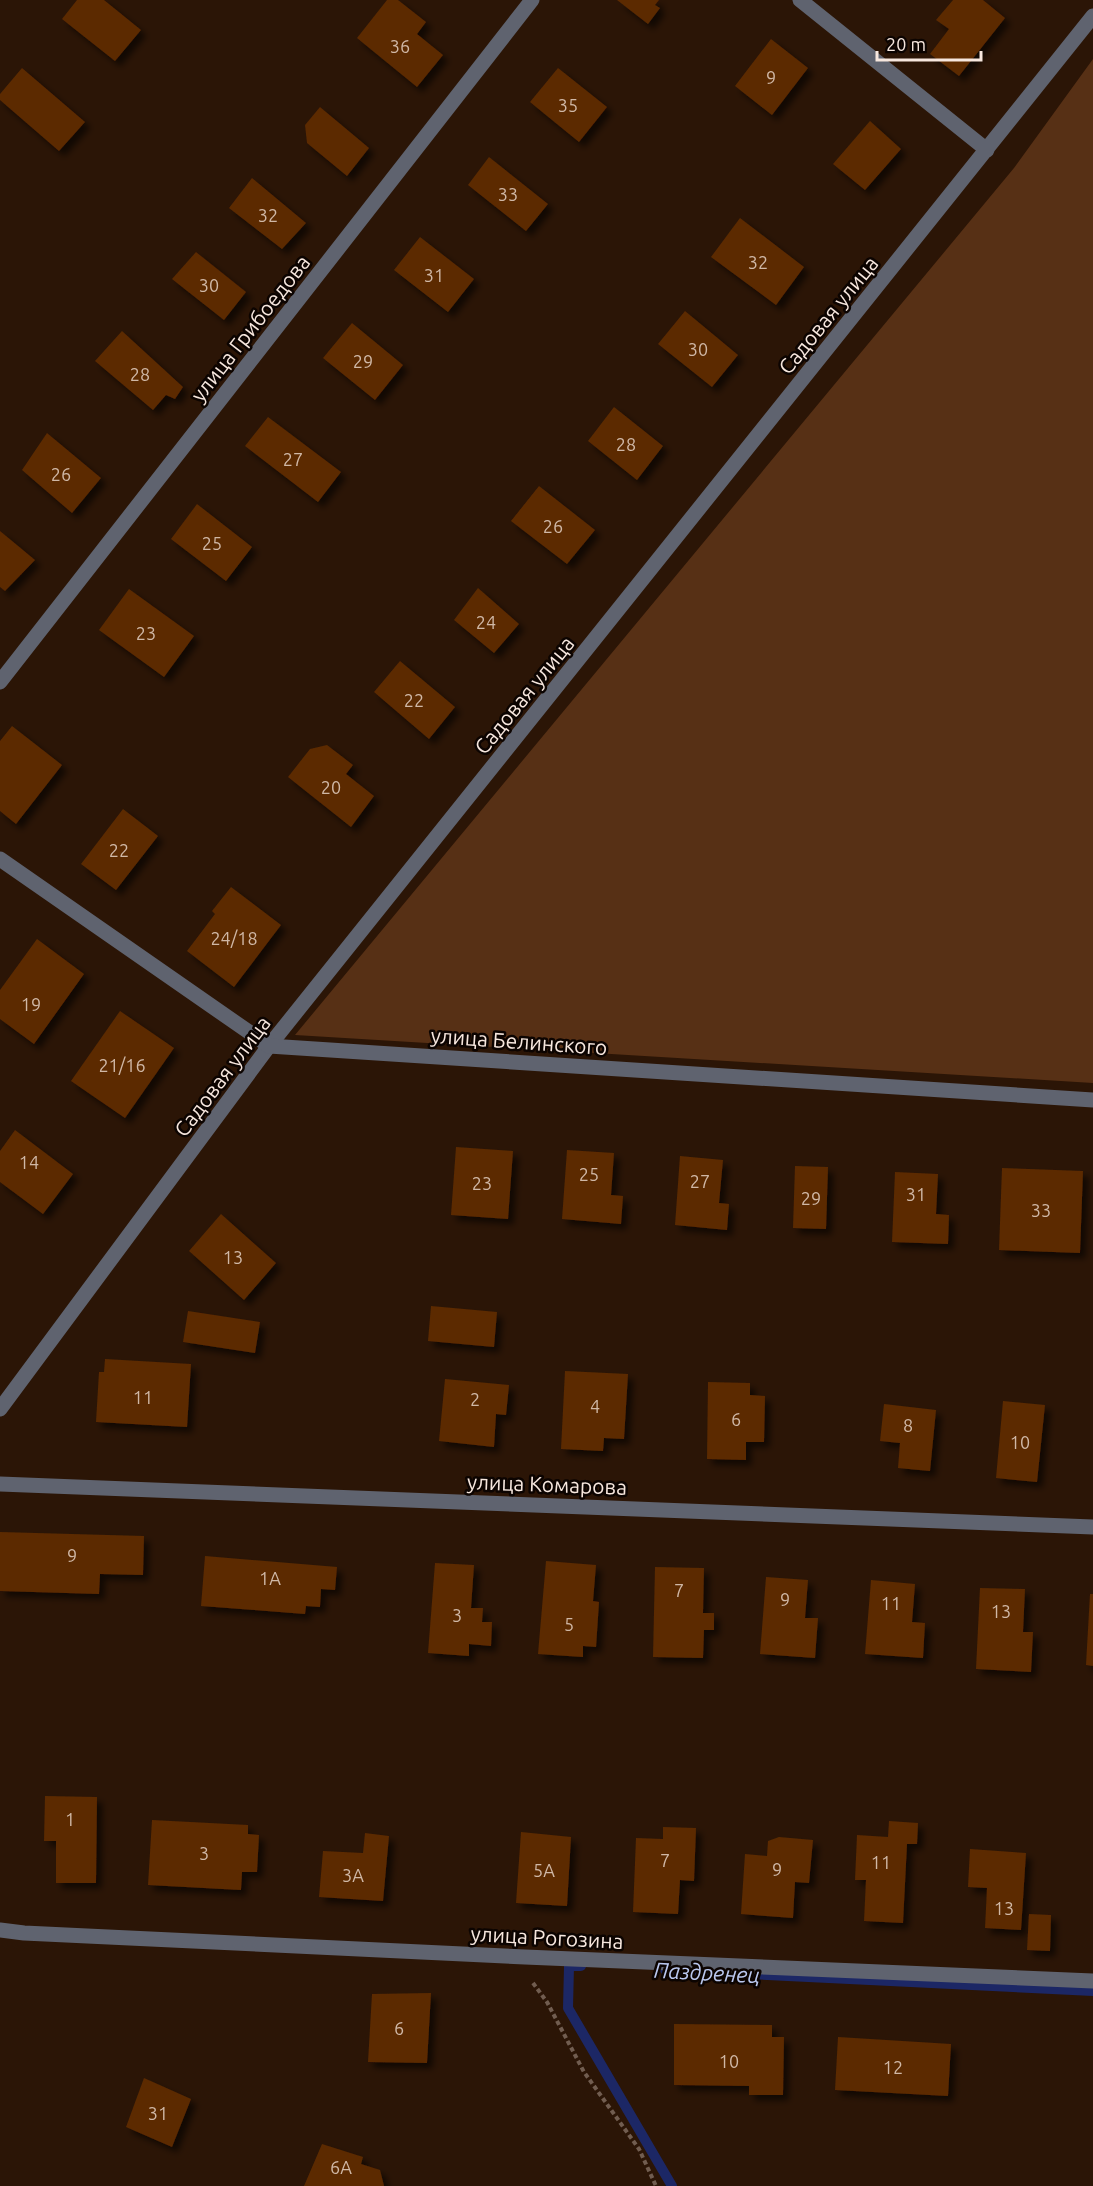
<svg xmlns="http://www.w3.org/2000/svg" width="1093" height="2186" font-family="Ubuntu,sans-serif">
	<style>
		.green { fill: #573015 }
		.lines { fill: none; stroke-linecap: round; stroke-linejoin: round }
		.stream { stroke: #1c2765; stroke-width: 10 }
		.building { fill: #5b2a00; filter: url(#shadow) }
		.path { stroke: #715d50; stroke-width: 4; stroke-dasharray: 4.5 3; stroke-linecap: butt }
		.minor { stroke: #5f636f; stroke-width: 15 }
		.tertiary { stroke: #5f636f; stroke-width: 15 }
		.labels { text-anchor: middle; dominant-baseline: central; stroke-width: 5; stroke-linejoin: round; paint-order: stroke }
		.number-label { font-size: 18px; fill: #d0b8a6 }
		.street-label { font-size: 21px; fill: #f7e7de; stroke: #0c0401 }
		.water-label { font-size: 22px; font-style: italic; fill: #bac7ee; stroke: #0c0401 }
	</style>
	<defs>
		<filter id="shadow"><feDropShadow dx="5.5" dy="5.5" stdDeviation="3" flood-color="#0009"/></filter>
	</defs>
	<rect width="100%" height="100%" fill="#2b1506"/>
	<path class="green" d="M1093 59V1083L295 1035 1014 168Z"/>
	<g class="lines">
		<path class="stream" d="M581 1966H569L568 2008 672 2186
			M665 1970 1093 1991"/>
	</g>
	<path class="building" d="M77 0H104L141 30 115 61 62 19Z
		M387 0H398L426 22 417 34 443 55 417 87 357 38Z
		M617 0H659L655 5 660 8 648 24Z
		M953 0H983L1005 18 959 76 930 54 949 29 936 20Z
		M771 39 808 68 772 115 735 86Z
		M22 68 85 122 59 151 0 100V94Z
		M558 68 607 107 579 142 530 102Z
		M320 107 369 148 347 176 307 143 305 125Z
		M870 121 901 149 865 190 833 164Z
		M489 157 548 204 526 231 468 185Z
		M252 178 306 223 282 249 229 208Z
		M740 218 804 267 776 305 711 257Z
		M420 237 474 279 448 312 394 270Z
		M196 252 246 292 224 320 172 279Z
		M685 311 738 355 712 387 658 344Z
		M352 323 403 365 375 400 323 358Z
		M122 331 183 387 175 399 166 395 153 410 95 361Z
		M614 407 663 446 637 480 588 441Z
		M268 417 341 472 318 502 245 446Z
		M47 433 101 478 72 513 22 470Z
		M539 486 595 530 567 564 511 521Z
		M197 504 252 547 226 581 171 539Z
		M0 531 35 560 5 591 0 587Z
		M478 588 519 624 494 653 454 620Z
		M129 589 194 636 164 677 99 630Z
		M400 661 455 707 429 739 374 692Z
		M12 726 62 765 16 824 0 811V741Z
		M327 745 353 765 346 774 374 796 351 827 288 777 310 749Z
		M123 809 158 836 116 890 81 864Z
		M231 887 281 925 234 987 187 951 215 914 212 911Z
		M37 939 84 974 34 1044 0 1019V990Z
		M120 1011 174 1048 125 1118 71 1081Z
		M15 1130 73 1174 43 1214 0 1182V1151Z
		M456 1147 513 1151 508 1219 451 1215Z
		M567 1150 614 1153 611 1195 623 1196 621 1224 562 1219Z
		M680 1156 723 1160 719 1203 729 1204 727 1230 675 1225Z
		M795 1166 828 1167 826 1229 793 1228Z
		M1002 1168 1083 1171 1080 1253 999 1250Z
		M895 1172 938 1174 936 1214 949 1215 948 1244 892 1242Z
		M221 1214 276 1263 244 1300 189 1251Z
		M431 1306 497 1312 494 1347 428 1341Z
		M188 1311 260 1322 255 1353 183 1342Z
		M105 1359 191 1364 187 1427 96 1422 99 1372H104Z
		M565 1371 628 1374 624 1439 604 1438 603 1451 561 1449Z
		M445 1379 509 1385 506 1415 496 1414 494 1447 439 1441Z
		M708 1382 750 1383V1395L765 1396 764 1442H746V1460L707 1459Z
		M1003 1401 1045 1405 1037 1482 996 1478Z
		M884 1404 936 1410 930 1471 898 1468 900 1443 880 1441Z
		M0 1532 144 1536 143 1575 100 1574 99 1594 0 1591Z
		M205 1556 337 1567 335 1590 321 1589 320 1607 306 1606 305 1614 201 1606Z
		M546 1561 596 1565 593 1601 599 1602 596 1647 583 1646V1657L538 1654Z
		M435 1563 474 1565 471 1608H483L482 1622H492L491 1646 469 1644V1656L428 1653Z
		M655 1567 704 1568 703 1613H714V1630H704L703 1658 653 1657Z
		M766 1577 808 1580 805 1618H818L815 1658 760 1654Z
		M871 1580 915 1584 912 1622 925 1623 923 1658 865 1654Z
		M980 1588 1025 1589 1023 1632H1033L1031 1672 976 1669Z
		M1090 1594H1093V1666L1086 1665Z
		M45 1796 97 1797 96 1883H56V1841H44Z
		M152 1820 248 1825V1834L259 1835 257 1872H242L241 1890 148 1885Z
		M889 1821 918 1823 917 1844H907L903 1923 864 1921 866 1880H855L857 1835 888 1837Z
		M663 1827 696 1828 694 1881 680 1880 678 1914 633 1912 636 1838 663 1839Z
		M521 1832 571 1837 567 1906 516 1903Z
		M365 1833 389 1836 383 1901 319 1897 323 1851 363 1853Z
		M779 1837 813 1840 809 1883 795 1882 793 1918 741 1914 745 1854 767 1856 768 1841Z
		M970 1849 1026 1853 1021 1930 985 1928 987 1888 968 1887Z
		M1029 1914 1051 1915 1050 1951 1027 1950Z
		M431 1993 427 2063 368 2062 372 1994Z
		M674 2024 772 2025V2037H784L783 2095H749V2086L674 2085Z
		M838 2037 951 2044 948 2096 835 2090Z
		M144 2078 191 2099 172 2147 126 2127Z
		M322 2144 363 2157 361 2164 380 2170 384 2186H304Z"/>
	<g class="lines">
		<path class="path" d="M533 1983 547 2002 584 2072 639 2149 656 2186"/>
		<path class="minor" d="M800 0 987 150
			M0 682 532 0
			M0 1409 269 1046 1093 16
			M0 1484 1093 1527
			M0 1930 24 1933 525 1957 1093 1981"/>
		<path class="tertiary" d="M0 859 269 1046 1093 1100"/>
	</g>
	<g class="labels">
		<g class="number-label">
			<text x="400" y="46">36</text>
			<text x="771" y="77">9</text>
			<text x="568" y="105">35</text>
			<text x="508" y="194">33</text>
			<text x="268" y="215">32</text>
			<text x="758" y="262">32</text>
			<text x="434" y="275">31</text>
			<text x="209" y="285">30</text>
			<text x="698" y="349">30</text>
			<text x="363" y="361">29</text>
			<text x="140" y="374">28</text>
			<text x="626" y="444">28</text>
			<text x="293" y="459">27</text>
			<text x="61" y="474">26</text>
			<text x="553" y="526">26</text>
			<text x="212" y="543">25</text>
			<text x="486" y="622">24</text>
			<text x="146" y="633">23</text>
			<text x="414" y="700">22</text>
			<text x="331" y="787">20</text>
			<text x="119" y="850">22</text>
			<text x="234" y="938">24/18</text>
			<text x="31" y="1004">19</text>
			<text x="122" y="1065">21/16</text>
			<text x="29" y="1162">14</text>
			<text x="589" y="1174">25</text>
			<text x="700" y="1181">27</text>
			<text x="482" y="1183">23</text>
			<text x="916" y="1194">31</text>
			<text x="811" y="1198">29</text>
			<text x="1041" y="1210">33</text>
			<text x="233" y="1257">13</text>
			<text x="143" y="1397">11</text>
			<text x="475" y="1399">2</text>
			<text x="595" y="1406">4</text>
			<text x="736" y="1419">6</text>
			<text x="908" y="1425">8</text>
			<text x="1020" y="1442">10</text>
			<text x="72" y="1555">9</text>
			<text x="270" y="1578">1А</text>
			<text x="679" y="1590">7</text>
			<text x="785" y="1599">9</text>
			<text x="891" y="1603">11</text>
			<text x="1001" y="1611">13</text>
			<text x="457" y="1615">3</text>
			<text x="569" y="1624">5</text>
			<text x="70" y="1819">1</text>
			<text x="204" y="1853">3</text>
			<text x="665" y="1860">7</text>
			<text x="881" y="1862">11</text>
			<text x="777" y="1869">9</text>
			<text x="544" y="1870">5А</text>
			<text x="353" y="1875">3А</text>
			<text x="1004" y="1908">13</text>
			<text x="399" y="2028">6</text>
			<text x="729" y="2061">10</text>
			<text x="893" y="2067">12</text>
			<text x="158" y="2113">31</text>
			<text x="341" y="2167">6А</text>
		</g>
		<g class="street-label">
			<text transform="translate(828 315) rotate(-51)">Садовая улица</text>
			<text transform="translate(250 328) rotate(-52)">улица Грибоедова</text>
			<text transform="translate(524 695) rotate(-51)">Садовая улица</text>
			<text transform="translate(519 1041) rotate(4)">улица Белинского</text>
			<text transform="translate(222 1076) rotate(-53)">Садовая улица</text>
			<text transform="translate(547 1484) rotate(2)">улица Комарова</text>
			<text transform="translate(547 1937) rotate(3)">улица Рогозина</text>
		</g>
		<g class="water-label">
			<text transform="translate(707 1972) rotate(3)">Паздренец</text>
		</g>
	</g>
	<path d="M877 51v9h104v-9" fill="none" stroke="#f7e7de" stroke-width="3"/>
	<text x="886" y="51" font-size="18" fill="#f7e7de" stroke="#0c0401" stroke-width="4.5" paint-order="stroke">20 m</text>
</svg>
